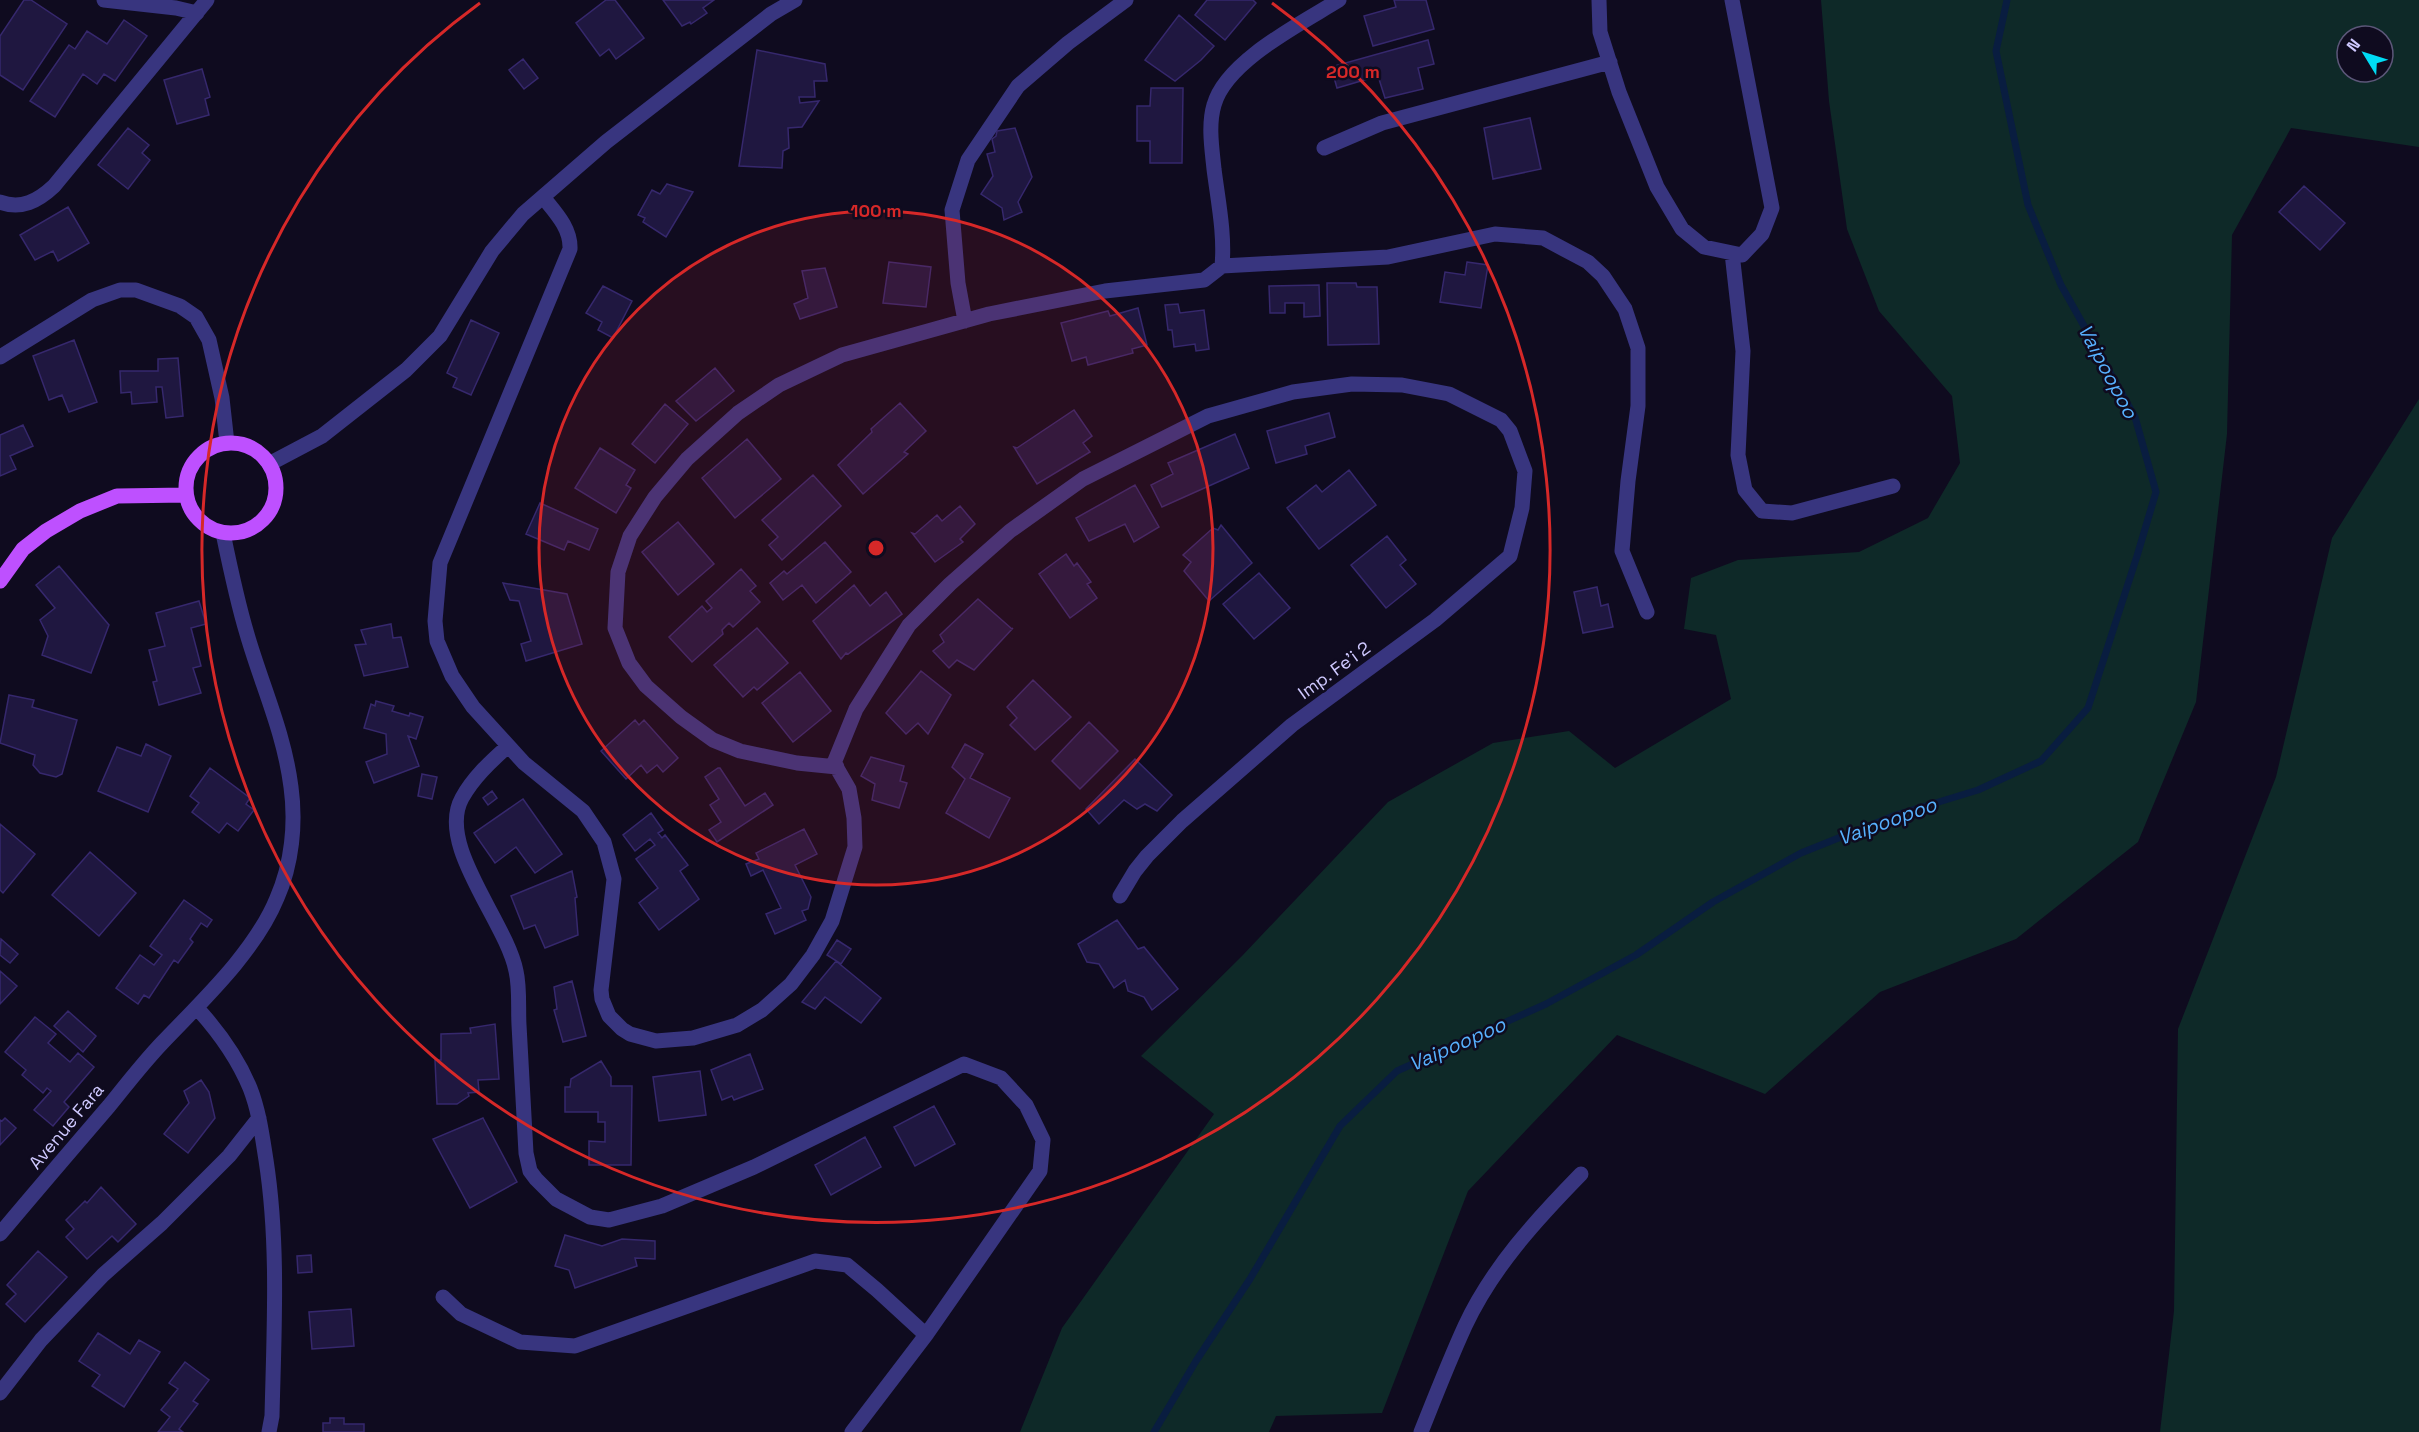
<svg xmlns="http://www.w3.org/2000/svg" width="2419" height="1432" font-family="'Space Grotesk',sans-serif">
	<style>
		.green { fill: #0e2928; fill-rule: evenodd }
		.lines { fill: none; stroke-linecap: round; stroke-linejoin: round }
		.stream { stroke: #091d40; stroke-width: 7 }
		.building { fill: #1f1740; stroke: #36286d; stroke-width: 1.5 }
		.minor { stroke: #38357f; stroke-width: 15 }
		.major { stroke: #be50ff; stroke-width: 15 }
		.ring { fill: none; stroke: #d62828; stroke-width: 3 }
		.labels { text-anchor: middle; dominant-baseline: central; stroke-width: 5; stroke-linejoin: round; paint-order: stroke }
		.street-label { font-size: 18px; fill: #cfc9ff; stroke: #0f0b1f }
		.water-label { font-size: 20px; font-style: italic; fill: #57b1ff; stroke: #0f0b1f }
		.centre { fill: #d62828; stroke: #0f0b1f; stroke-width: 3 }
		.ring-label { font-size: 18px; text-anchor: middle; font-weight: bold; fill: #d62828; stroke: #0f0b1f; stroke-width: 5; stroke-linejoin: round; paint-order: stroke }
	</style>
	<rect width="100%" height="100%" fill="#0f0b1f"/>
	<path class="green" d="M1821 0H2419V147L2291 128 2232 235 2227 434 2196 702 2138 842 2016 939 1880 992 1765 1094 1617 1035 1468 1191 1382 1413 1276 1416 1269 1432H1020L1062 1328 1214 1114 1141 1056 1242 956 1388 802 1493 743 1569 731 1615 768 1731 699 1716 635 1684 629 1691 578 1738 560 1859 552 1928 518 1960 463 1952 396 1879 311 1847 229 1829 101ZM2347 36H2383V72H2347Z
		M2419 399V1432H2160L2174 1311 2178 1029 2276 777 2332 538Z"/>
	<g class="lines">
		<path class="stream" d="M1154 1432 1196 1361 1250 1279 1340 1126 1397 1071 1546 1004 1636 955 1713 902 1801 853 1896 815 1978 790 2041 761 2088 708 2137 556 2156 492 2135 417 2061 285 2028 205 1996 51 2007 0"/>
	</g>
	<path class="building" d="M24 0H31L67 24 23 90 0 75V36Z
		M606 0H615L644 38 616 59 609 49 600 56 576 23Z
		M663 0H714L703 8 707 13 691 24 690 22 682 26Z
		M1207 0H1253L1256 3 1225 40 1195 15Z
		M1394 0H1426L1434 29 1373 46 1364 16 1396 7Z
		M1179 15 1214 46 1201 60 1175 81 1145 60Z
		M124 20 147 36 115 81 104 74 97 84 83 74 55 117 30 101 69 45 75 49 87 31 107 44Z
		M1428 40 1434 64 1418 68 1423 89 1385 98 1378 76 1337 88 1331 67Z
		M757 50 825 64 827 81H814L815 97H799L800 103 819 101 802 127 788 128 789 148 783 151 782 168 739 166Z
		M523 59 538 78 524 89 509 70Z
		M202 69 210 97 205 99 209 115 177 124 164 80Z
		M1151 88H1183L1182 163H1150V141H1137V106H1150Z
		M1530 118 1541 169 1493 179 1484 128Z
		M128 128 149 145 142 153 150 160 128 189 98 165Z
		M1015 128 1032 177 1018 202 1022 212 1004 220 1002 208 981 194 993 176 987 154 995 152 992 139 996 136 997 131Z
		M667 184 693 192 666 237 643 222 645 218 638 215 652 190 660 194Z
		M2304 186 2345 223 2320 250 2279 212Z
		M68 207 89 243 58 261 53 251 35 260 20 235Z
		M889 262 931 267 926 307 883 303Z
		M1467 262 1488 265 1481 308 1440 302 1445 272 1465 275Z
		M825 268 837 307 800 319 794 304 808 298 802 271Z
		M1327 283H1356L1357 287H1377L1379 344 1328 345Z
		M1319 285 1320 316 1304 317V303H1285V313H1270L1269 286Z
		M603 286 632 301 613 338 598 330 602 322 586 313Z
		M1178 304 1180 313 1204 310 1209 349 1196 351 1195 344 1174 347 1172 330H1168L1165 305Z
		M1138 308 1147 345 1132 349 1133 353 1088 365 1086 357 1072 361 1061 323 1108 311 1110 316Z
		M471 320 499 333 471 395 453 387 457 378 447 373Z
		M74 340 97 402 69 412 62 395 49 400 33 356Z
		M178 358 183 416 166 418 162 387H156L157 402 132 404 131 392 121 393 120 371H158V359Z
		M715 368 734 391 696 421 676 401Z
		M900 403 926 431 904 452 908 454 863 494 838 465 872 432 871 429Z
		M665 404 688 424 655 463 632 444Z
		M1074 410 1092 436 1083 443 1090 452 1037 484 1014 447 1017 448Z
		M1329 413 1335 437 1305 446 1307 454 1276 463 1267 431Z
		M23 425 33 446 10 456 16 469 0 476V435Z
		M1235 434 1249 468 1162 507 1151 485 1173 474 1168 463Z
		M747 439 781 479 735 518 702 478Z
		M600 448 635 470 626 485 631 488 616 513 575 488Z
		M1349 470 1376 505 1319 549 1287 508 1316 485 1322 492Z
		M813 475 841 506 782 560 769 545 778 537 762 520Z
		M1135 485 1159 527 1134 542 1125 524 1089 541 1076 518Z
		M540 503 598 529 589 550 568 541 564 550 526 534Z
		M960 506 975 524 960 539 963 542 935 562 912 533 915 534 937 515 942 521Z
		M678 522 714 564 678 595 642 552Z
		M1221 525 1252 563 1209 601 1184 571 1191 562 1183 555 1213 528 1218 530Z
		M1387 536 1406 560 1400 565 1416 584 1386 608 1351 565Z
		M825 542 851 572 816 603 802 585 783 600 770 583 784 571 787 574Z
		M1066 554 1074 566 1077 563 1091 582 1087 584 1097 598 1070 618 1039 574Z
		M59 566 109 625 91 673 42 655 48 636 40 620 55 608 36 585Z
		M741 569 756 586 750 591 760 602 733 627 729 623 722 630 723 634 692 662 669 637 702 606 707 612 712 608 706 601Z
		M1259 573 1290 608 1254 639 1223 604Z
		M503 583 567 594 582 644 526 661 521 644 531 641 519 601 510 600Z
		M854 585 870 606 886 592 902 614 848 654 846 653 841 659 813 621Z
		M1597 587 1601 606 1608 604 1613 627 1583 633 1574 592Z
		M978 599 1012 629 1013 628 974 670 957 660 949 668 933 651 944 642 940 635Z
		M199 601 206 624 191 628 201 666 193 668 201 693 159 705 153 682 157 681 149 650 165 646 156 613Z
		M391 624 393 638 401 637 408 667 364 676 355 645 366 644 361 630Z
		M757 628 788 663 757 690 754 687 743 697 714 665Z
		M921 671 951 695 928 734 918 723 906 734 886 713Z
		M800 672 831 711 793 742 762 703Z
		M1033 680 1071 717 1035 750 1010 725 1017 718 1007 707Z
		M9 695 34 700 32 707 77 720 62 774 56 777 40 773 33 765 35 755 0 743Z
		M376 701 394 706 392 711 409 716 410 713 423 717 416 739 408 736 419 766 374 783 366 762 387 754 386 734 364 728 371 704 375 706Z
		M635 720 639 725 644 720 678 758 663 772 657 765 647 773 641 765 626 779 601 751Z
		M1089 722 1118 751 1080 789 1052 761Z
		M146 744 171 756 148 812 98 791 117 747 141 756Z
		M965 744 983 754 970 778 1010 798 989 838 946 813 965 779 952 767Z
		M871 757 904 766 900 781 907 783 899 808 872 800 875 784 861 776Z
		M1135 759 1172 795 1157 811 1145 804 1137 809 1124 800 1099 824 1086 809Z
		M210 768 250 798 246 804 254 810 238 831 227 823 219 833 192 812 199 803 190 796Z
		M718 768H720L745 806 765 793 773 805 717 842 709 830 721 822 710 805 719 799 705 777Z
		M422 774 437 777 432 799 418 796Z
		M492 791 497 798 488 805 483 798Z
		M523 799 562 854 535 873 516 847 495 863 474 833Z
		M651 813 663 830 658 833 662 838 665 835 688 865 680 871 699 899 659 930 639 903 658 888 636 859 655 845 650 839 635 851 623 835Z
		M0 824 35 854 3 893 0 890Z
		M804 829 817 854 795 865 811 897 808 909 802 911 806 920 775 934 766 914 781 908 763 870 751 876 746 864 759 859 756 853Z
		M90 852 136 893 99 936 52 895Z
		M572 871 577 897 575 898 578 935 545 948 535 925 524 929 511 896Z
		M184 900 212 920 207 927 201 923 190 939 193 942 178 963 174 960 149 998 144 995 138 1004 116 988 140 955 154 965 162 955 150 946Z
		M1117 920 1138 949 1144 947 1178 989 1152 1010 1144 997 1128 991 1125 980 1114 988 1099 964 1087 962 1078 944Z
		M1 939 18 954 10 963 0 955Z
		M837 940 851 949 841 964 827 955Z
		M836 961 881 998 861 1023 825 997 815 1009 802 1002Z
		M0 971 17 986 0 1004Z
		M572 981 586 1036 563 1042 554 1010 557 1009 554 987Z
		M68 1011 96 1036 83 1052 54 1026Z
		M35 1017 56 1034 48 1043 70 1062 78 1053 94 1067 64 1102 69 1107 53 1126 34 1110 51 1091 47 1088 43 1093 22 1075 26 1070 5 1052Z
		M495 1024 499 1079 478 1080 479 1092 468 1093 469 1096 457 1104H437L435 1060H441V1034L471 1033 470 1028Z
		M750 1054 763 1089 734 1100 732 1096 722 1100 711 1070Z
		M601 1061 611 1077V1086H632L631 1165H589V1141L605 1142V1122H598V1112H565V1087H570L571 1079Z
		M700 1071 706 1115 659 1121 653 1077Z
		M201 1080 209 1092 215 1118 188 1153 164 1134 189 1103 184 1091Z
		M934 1106 955 1144 915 1166 894 1127Z
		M5 1118 16 1128 0 1145V1120L2 1121Z
		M483 1118 517 1182 470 1208 433 1139Z
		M865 1137 881 1167 831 1195 815 1165Z
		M101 1187 136 1224 118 1242 112 1236 87 1259 66 1237 74 1229 66 1220 85 1201 87 1203Z
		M565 1235 602 1246 622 1239 655 1241V1259L635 1258 637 1266 575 1288 569 1270 555 1266Z
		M38 1251 67 1277 25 1322 6 1304 16 1294 7 1285Z
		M311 1255 312 1272 298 1273 297 1256Z
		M351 1309 354 1346 312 1349 309 1312Z
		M98 1333 130 1354 139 1340 160 1352 124 1407 92 1386 100 1375 79 1361Z
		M185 1362 209 1380 193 1401 198 1404 179 1429 183 1432H158L170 1417 161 1410 178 1389 169 1383Z
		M330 1418H344V1424H364V1432H323V1423H330Z"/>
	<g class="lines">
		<path class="minor" d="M104 0 176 8 197 13
			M1599 0 1600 32 1619 92 1657 187 1682 229 1704 247 1742 255 1762 234 1772 208 1732 0
			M1324 148 1382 123 1610 62
			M543 197C555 212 571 228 570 249L440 563 435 621 437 641 452 676 473 707 524 763 583 811 604 842 614 879 601 990 602 999 609 1016 622 1029 630 1034 656 1041 693 1038 737 1025 762 1010 791 984 813 955 832 921 855 847 854 818 849 789 834 763 856 709 909 625 950 584 1010 531 1083 479 1208 416 1293 392 1352 384 1402 385 1449 394 1501 420 1510 431 1525 471 1522 508 1510 556 1435 620 1292 725 1182 821 1147 856 1135 871 1120 896
			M0 202C21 210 38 201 54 186L207 0
			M1732 253 1743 351 1738 455 1745 490 1762 511 1792 513 1893 486
			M1222 266C1225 234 1218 201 1214 169 1212 149 1208 125 1214 105 1226 61 1302 23 1339 0
			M965 321 958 283 952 210 968 160 1018 86 1068 43 1126 0
			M0 357 92 300 120 290H136L180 306 196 317 209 340 222 398 227 443
			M269 464 322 436 406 370 440 336 492 251 523 214 606 142 771 14 795 0
			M507 747C490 762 473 778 462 798 436 845 506 921 516 971 520 988 518 1008 519 1025 521 1068 524 1110 526 1153L530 1171 536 1179 556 1199 590 1217 609 1220 662 1206 754 1167 964 1064 1001 1078 1026 1105 1043 1140 1040 1171 926 1335 852 1432
			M837 767 797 763 740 751 713 740 681 717 646 686 629 663 615 628 618 572 630 536 655 497 687 459 738 413 779 385 842 355 989 314 1105 291 1204 280 1222 266 1388 257 1495 234 1543 238 1588 262 1603 276 1625 309 1638 348V406L1628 481 1622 551 1647 612
			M197 1008C218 1031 238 1059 250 1088 259 1111 262 1135 266 1160 279 1244 274 1330 272 1416L269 1432
			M0 1234C36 1191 73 1148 109 1106 126 1085 143 1063 162 1043 201 1002 255 952 277 898 292 864 296 823 291 787 284 732 262 686 247 634 237 601 230 567 223 533
			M443 1297 461 1314 520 1342 575 1346 815 1261 847 1265 877 1290 926 1335
			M0 1393 41 1340 103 1275 162 1223 229 1156 259 1118
			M1421 1432C1435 1397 1449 1361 1465 1326 1492 1268 1536 1220 1581 1174"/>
		<path class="major" d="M186 488a45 45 0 1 1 90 0a45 45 0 1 1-90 0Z
			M0 581 23 549 46 531 80 511 117 496 186 495"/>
	</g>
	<circle cx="876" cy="548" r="337" fill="#d62828" fill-opacity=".12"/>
	<g class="ring">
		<circle cx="876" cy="548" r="337"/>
		<path d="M1272 3A674 674 0 1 1 480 3"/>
	</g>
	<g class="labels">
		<g class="street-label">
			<text transform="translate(1334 670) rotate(-36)">Imp. Fe'i 2</text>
			<text transform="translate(66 1126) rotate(-50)">Avenue Fara</text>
		</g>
		<g class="water-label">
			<text transform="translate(2108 371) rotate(62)">Vaipoopoo</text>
			<text transform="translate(1887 821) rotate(-20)">Vaipoopoo</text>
			<text transform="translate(1457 1044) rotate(-24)">Vaipoopoo</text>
		</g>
	</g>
	<circle cx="876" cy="548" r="9" class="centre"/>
	<g class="ring-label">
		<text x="1353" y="78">200 m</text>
		<text x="876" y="217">100 m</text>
	</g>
	<g transform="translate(2365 54) rotate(308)"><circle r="28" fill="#0f0b1f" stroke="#5c5779" stroke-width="1.5"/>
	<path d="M0-4.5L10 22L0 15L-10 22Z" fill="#00dbf4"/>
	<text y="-9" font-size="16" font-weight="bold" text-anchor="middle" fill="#cfc9ff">N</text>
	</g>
</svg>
